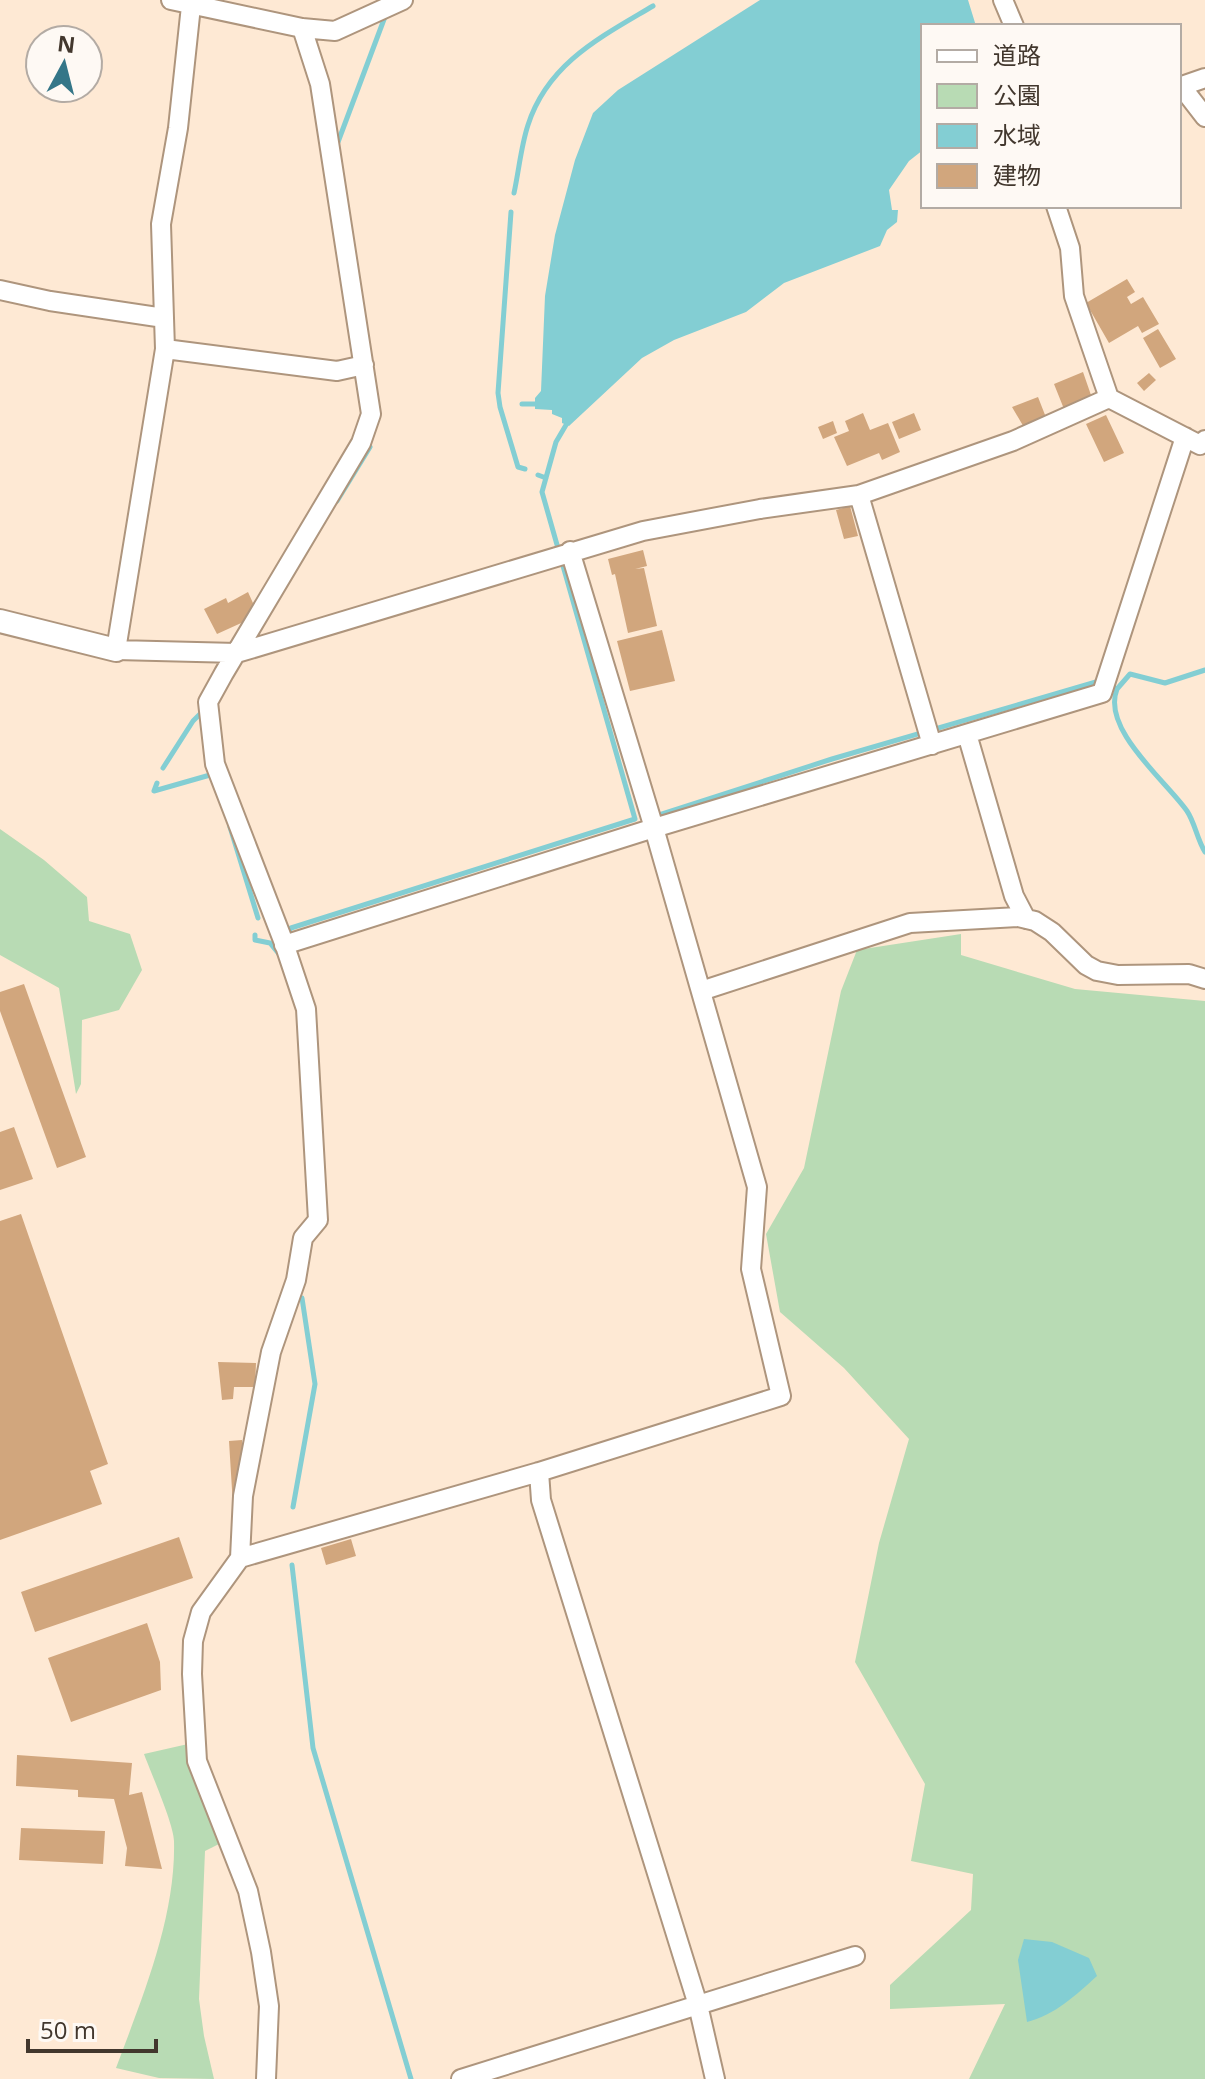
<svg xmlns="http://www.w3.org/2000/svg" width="1205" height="2079" font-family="'Open Sans','Noto Sans JP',sans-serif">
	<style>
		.green { fill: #b8dbb4 }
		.water { fill: #83ced3 }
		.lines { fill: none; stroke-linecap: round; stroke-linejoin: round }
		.stream { stroke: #83ced3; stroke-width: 5 }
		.building { fill: #d1a67d }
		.minor-casing { stroke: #ae957d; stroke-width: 22 }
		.tertiary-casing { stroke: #ae957d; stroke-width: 26 }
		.minor { stroke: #fff; stroke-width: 18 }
		.tertiary { stroke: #fff; stroke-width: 22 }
	</style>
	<rect width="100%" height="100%" fill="#fee9d4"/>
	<path class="green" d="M0 829 44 860 87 897 89 921 130 934 142 970 119 1010 82 1020 81 1084 76 1094 59 988 0 955Z
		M961 934V955L1075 989 1205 1001V2079H969L1005 2004 890 2009V1985L971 1910 973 1874 911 1861 925 1784 855 1662 879 1543 909 1439 844 1368 780 1312 766 1234 804 1168 841 991 857 950Z
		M188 1744 219 1844 205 1851 199 1999 204 2036 214 2079 159 2078 116 2068C142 1998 176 1918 174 1841 174 1825 151 1773 144 1754Z"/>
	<path class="water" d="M760 0H968L976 26H923V150L909 161 889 190 892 210H898L897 222 887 230 880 246 784 283 746 312 674 340 642 358 569 426 562 423V418L552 414V410L535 409V398L541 391 545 296 555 235 575 160 593 113 618 90Z
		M1024 1939 1052 1942 1089 1958 1097 1976C1076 1995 1055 2015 1027 2022L1018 1960Z"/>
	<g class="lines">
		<path class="stream" d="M338 142 386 14
			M514 193C519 170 521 146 528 125 548 63 601 37 653 6
			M511 212 498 393 500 407 518 467 525 469
			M522 404H535
			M538 475 546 478
			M337 501 370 447
			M1117 689C1101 729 1166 781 1187 811 1195 823 1197 839 1205 852
			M163 768 193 721 204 710
			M157 783 154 791 210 775 214 780
			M656 816 832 759 1096 682 1117 689 1130 674 1165 683 1205 670
			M230 827 258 918
			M255 935V940L270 943 279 954
			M285 936 291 928 635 819 542 492 556 442 566 425
			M293 1507 315 1384 302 1298
			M292 1565 313 1748 411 2079"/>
	</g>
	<path class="building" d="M1127 279 1135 292 1127 297 1131 304 1143 297 1159 324 1142 333 1138 326 1109 343 1086 303Z
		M1158 329 1176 359 1160 368 1143 338Z
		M1083 372 1092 398 1064 409 1054 384Z
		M1149 373 1156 380 1144 391 1137 383Z
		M1038 397 1047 420 1025 429 1012 407Z
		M863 413 870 430 888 423 900 452 882 460 879 453 847 466 834 437 849 431 845 421Z
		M914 413 921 430 899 439 892 422Z
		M1106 415 1124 453 1104 462 1086 424Z
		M833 421 837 433 823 439 818 427Z
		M850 506 858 536 844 539 836 510Z
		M643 550 647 566 635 569 644 568 657 626 628 633 615 574 612 575 608 559Z
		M248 592 257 612 248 616 250 619 217 634 204 609 226 598 228 603Z
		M662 630 675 681 630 691 617 641Z
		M24 984 86 1157 57 1168 0 1011V992Z
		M14 1127 33 1179 0 1190V1132Z
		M21 1214 108 1464 90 1471 102 1504 0 1540V1221Z
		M218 1362 256 1363 255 1387H234L233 1399 222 1400Z
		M242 1440 244 1465 237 1505 233 1506 229 1441Z
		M179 1537 193 1578 35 1632 21 1592Z
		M351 1539 356 1556 326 1565 321 1548Z
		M147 1623 160 1662 161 1690 71 1722 48 1658Z
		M17 1755 132 1763 129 1795 142 1792 162 1869 125 1866 127 1848 114 1799 78 1797V1790L16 1786Z
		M21 1828 105 1831 103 1864 19 1860Z"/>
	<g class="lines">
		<defs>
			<path id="minor" d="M171 0 302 28 335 31 403 0
				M1003 0 1014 26
				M191 6 178 128 161 224 165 349 116 650 237 653 643 531 760 509 859 495 1013 441 1109 398
				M1181 86 1205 117
				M1179 87 1205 78
				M1056 206 1070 248 1074 296 1109 398 1200 445 1205 440
				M0 290 50 301 164 318
				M165 349 337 371 364 365
				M859 495 932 745
				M967 734 1014 896 1026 919
				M284 945 654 828 1102 693 1185 437
				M701 991 910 923 1018 917 1035 921 1052 932 1086 965 1097 971 1118 975 1189 974 1205 979
				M539 1472 541 1500 698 2005 715 2079
				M240 1558 539 1472 781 1396 751 1269 757 1187 654 828 570 551
				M266 2079 269 2006 261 1952 248 1891 197 1761 192 1674 193 1641 201 1612 240 1558 243 1496 271 1352 296 1280 303 1238 318 1220 306 1009 284 943 215 764 208 702 224 673 361 443 371 414 320 84 302 28
				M461 2079 855 1956"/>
			<path id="tertiary" d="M0 621 116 650"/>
		</defs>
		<use href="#minor" class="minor-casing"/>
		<use href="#tertiary" class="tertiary-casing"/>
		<use href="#minor" class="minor"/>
		<use href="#tertiary" class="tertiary"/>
	</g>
	<rect x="921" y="24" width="260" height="184" fill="#fef9f4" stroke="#b3aba4" stroke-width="2"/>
	<rect x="937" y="50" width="40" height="12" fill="#ffffff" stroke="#b3aba4" stroke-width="2"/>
	<text x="993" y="64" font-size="24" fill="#42372d">道路</text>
	<rect x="937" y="84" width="40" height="24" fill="#b8dbb4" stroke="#b3aba4" stroke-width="2"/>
	<text x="993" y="104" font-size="24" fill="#42372d">公園</text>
	<rect x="937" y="124" width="40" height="24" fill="#83ced3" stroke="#b3aba4" stroke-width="2"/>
	<text x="993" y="144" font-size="24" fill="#42372d">水域</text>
	<rect x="937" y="164" width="40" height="24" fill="#d1a67d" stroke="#b3aba4" stroke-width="2"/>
	<text x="993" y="184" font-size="24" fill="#42372d">建物</text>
	<g transform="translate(64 64) rotate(7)"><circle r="38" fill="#fef9f4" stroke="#b3aba4" stroke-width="2"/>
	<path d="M0-6L14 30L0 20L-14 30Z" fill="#347688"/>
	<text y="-12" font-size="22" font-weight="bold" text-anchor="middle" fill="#42372d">N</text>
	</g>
	<path d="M28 2039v12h128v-12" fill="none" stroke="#42372d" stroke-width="4"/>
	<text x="40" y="2039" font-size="24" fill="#42372d" stroke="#fef9f4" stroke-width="6" paint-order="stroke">50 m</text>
</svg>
